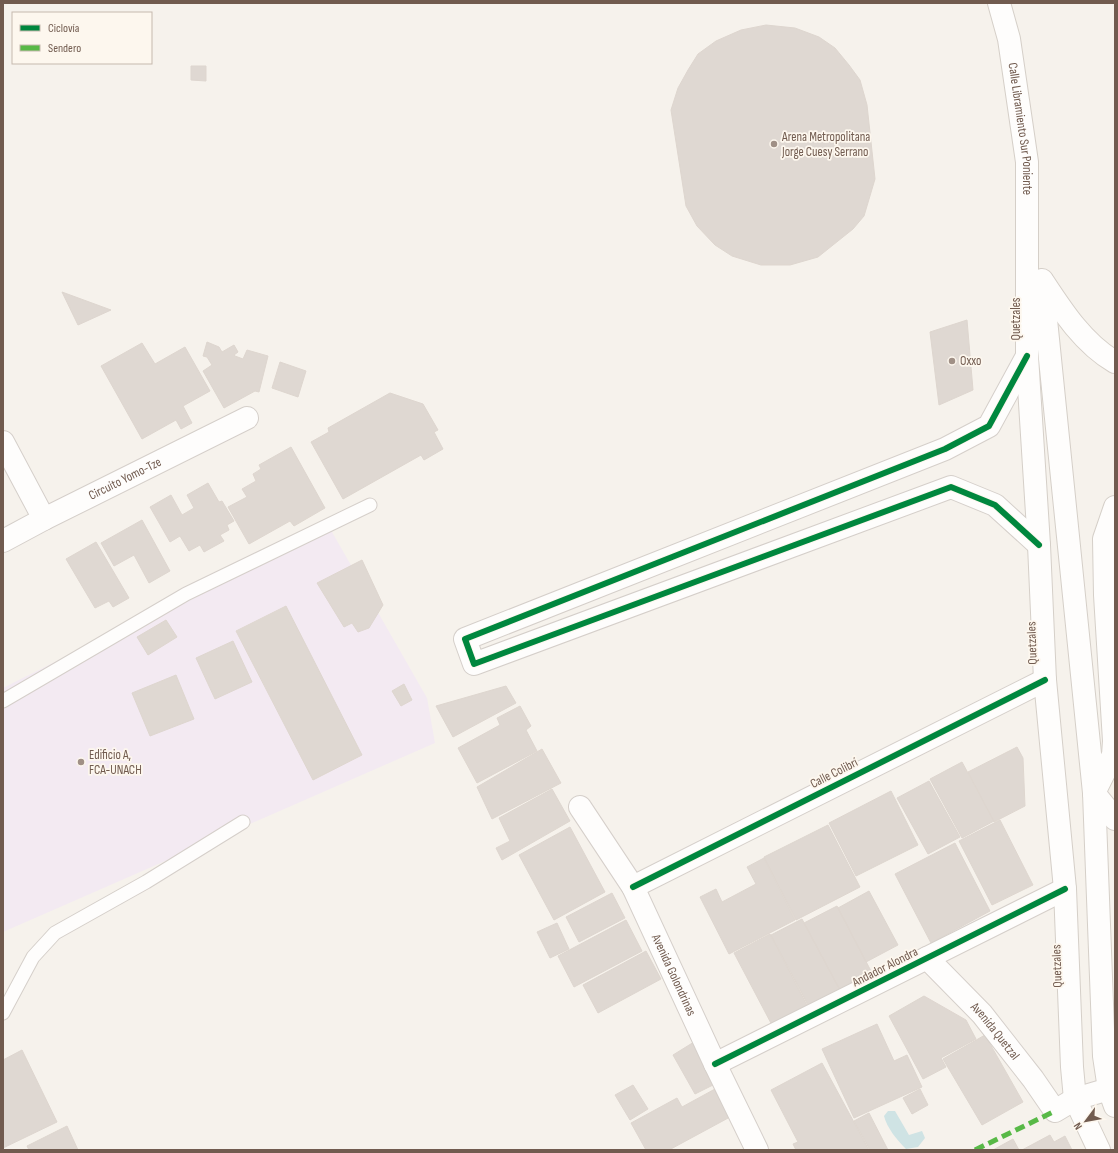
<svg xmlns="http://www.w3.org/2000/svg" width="1118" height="1153" font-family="'Sofia Sans Condensed',sans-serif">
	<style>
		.education { fill: #f3eaf2 }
		.water { fill: #cfe3e4 }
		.building { fill: #dfd8d2; stroke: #ded6cf }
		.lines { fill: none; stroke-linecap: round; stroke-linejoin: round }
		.service-casing { stroke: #d5cfca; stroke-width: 15 }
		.minor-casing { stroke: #d5cfca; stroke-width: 24 }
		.secondary-casing { stroke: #d5cfc8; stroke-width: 24 }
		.service { stroke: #fefdfc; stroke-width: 13 }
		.minor { stroke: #fefdfc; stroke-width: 22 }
		.secondary { stroke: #fefdfc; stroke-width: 22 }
		.quiet { stroke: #58b947; stroke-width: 5; stroke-dasharray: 10 5; stroke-linecap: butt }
		.cycleway-casing { stroke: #fdf7ee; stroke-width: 8 }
		.cycleway { stroke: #00873e; stroke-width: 6 }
		.poi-dot { fill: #a09086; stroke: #fdf7ee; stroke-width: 1.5 }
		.labels { text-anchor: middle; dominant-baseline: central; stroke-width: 3.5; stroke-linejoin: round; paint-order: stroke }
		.street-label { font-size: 13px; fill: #715b4f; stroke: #fdf7ee }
		.poi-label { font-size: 13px; fill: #715b4f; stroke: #fdf7ee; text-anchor: start }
	</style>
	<rect width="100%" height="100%" fill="#f6f2ec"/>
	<path class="education" d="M328 525 427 698 435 743 3 932V688Z"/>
	<path class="water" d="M888 1111H895L909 1135 922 1131 925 1138 918 1147 906 1149C897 1140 887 1128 884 1116Z"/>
	<path class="building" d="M766 25 795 28 819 37 835 48 849 65 860 80 867 105 875 179 864 216 853 229 818 257 790 265H761L732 256 715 245 697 226 686 206 671 110 678 88 688 70 698 54 716 41 741 30Z
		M191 66H206V81L191 80Z
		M62 292 111 310 78 325Z
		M967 320 973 390 939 405 930 332Z
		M207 342 219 347 222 352 234 345 238 352 234 355 235 356 243 359 247 350 268 356 259 392 255 391 224 408 203 371 212 365 207 357 203 356Z
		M142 343 155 364 185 347 210 391 183 406 192 423 181 429 176 420 142 439 101 366Z
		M280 362 306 371 298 397 272 388Z
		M390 393 423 404 438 430 434 432 443 449 424 460 421 455 343 499 311 442 329 432 328 428Z
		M291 447 325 508 294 526 290 521 249 544 228 507 247 497 242 489 256 481 253 474 261 469 259 465Z
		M208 483 219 502 222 501 234 521 227 525 229 530 220 535 224 541 204 552 200 545 189 551 180 536 170 542 150 507 171 495 182 515 194 508 187 495Z
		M142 520 170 571 149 583 134 555 114 566 101 543Z
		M96 542 129 598 113 607 109 601 95 608 66 559Z
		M362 560 383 605 369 628 358 632 352 623 344 627 317 583Z
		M286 606 362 755 313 780 236 631Z
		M166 620 177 637 148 655 137 637Z
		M233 641 252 682 215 699 196 658Z
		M176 675 194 719 150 736 132 693Z
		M404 684 412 700 401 706 392 691Z
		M506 686 516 703 453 737 436 706Z
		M520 706 531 726 526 730 537 751 477 783 458 748 500 725 497 718Z
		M1017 747 1023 758 1025 806 994 822 968 772Z
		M542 749 561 783 492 819 477 787Z
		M962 762 994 821 962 838 930 779Z
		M929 781 960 837 928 854 897 798Z
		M552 789 570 821 502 860 496 848 510 841 499 818Z
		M891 791 918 845 856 876 829 823Z
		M1000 820 1033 885 992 905 959 841Z
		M828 825 860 887 796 920 764 857Z
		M570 827 605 892 554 920 519 855Z
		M955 843 990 911 931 943 895 874Z
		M764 858 795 920 729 954 700 897 716 889 722 902 756 884 747 867Z
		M869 891 898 945 866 962 838 908Z
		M612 893 625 918 579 942 566 917Z
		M837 906 872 973 840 990 804 923Z
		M802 919 842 994 818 1007 815 1002 808 1005 771 935Z
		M626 920 642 951 574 987 558 956Z
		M557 923 569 949 550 958 537 932Z
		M770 934 809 1009 773 1027 734 953Z
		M646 951 661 979 598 1013 583 985Z
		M924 996 966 1020 976 1039 941 1058 946 1067 923 1079 889 1016Z
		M877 1024 894 1061 907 1055 922 1087 854 1118 822 1049Z
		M985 1035 1023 1102 982 1125 943 1059Z
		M694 1042 717 1083 695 1094 673 1055Z
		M22 1050 57 1122 3 1148V1060Z
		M822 1063 869 1150H796L793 1144 798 1142 771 1090Z
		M633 1085 648 1109 630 1120 615 1095Z
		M715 1089 730 1117 669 1150H646L631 1123 677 1098 682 1107Z
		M920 1089 928 1105 912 1114 903 1098Z
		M869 1113 888 1150H870L854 1121Z
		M67 1126 78 1150H29L27 1146Z
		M1050 1135 1054 1142 1065 1136 1072 1150H1022Z
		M1013 1139 1019 1150H993Z"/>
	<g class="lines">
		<defs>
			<path id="service" d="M3 701 186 594 370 505
				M3 1013 33 957 55 933 146 882 243 822"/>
			<g id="minor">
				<path d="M1027 356 989 426 945 449 465 639 474 664 951 487 995 505 1039 545"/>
				<path d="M3 442 44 519"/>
				<path id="s1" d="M3 541 44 519 247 418"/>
				<path d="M1094 793 1115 819"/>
				<path id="s2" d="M580 807 633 887 715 1064 757 1150"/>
				<path d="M633 887 1045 680"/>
				<path id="s3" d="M927 958 982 1014 1033 1079 1055 1111 1075 1099 1109 1089"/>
				<path d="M715 1064 1065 889"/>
			</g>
			<g id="secondary">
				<path id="s4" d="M999 3 1009 39 1027 162V356L1039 545 1045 680 1065 889 1072 1067 1075 1099 1099 1150"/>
				<path d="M1042 280 1094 793 1104 1056 1109 1089 1115 1106"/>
				<path d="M1044 283C1063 312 1084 344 1115 362"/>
				<path d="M1094 793 1113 755 1114 741 1105 595 1104 539 1115 507"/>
			</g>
		</defs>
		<use href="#service" class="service-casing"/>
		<use href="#minor" class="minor-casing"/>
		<use href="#secondary" class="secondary-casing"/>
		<use href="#service" class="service"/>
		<use href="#minor" class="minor"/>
		<use href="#secondary" class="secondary"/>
		<path class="quiet" d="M975 1150 1055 1111"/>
		<defs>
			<path id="cycleway" d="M1027 356 989 426 945 449 465 639 474 664 951 487 995 505 1039 545
				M633 887 1045 680
				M715 1064 1065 889"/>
		</defs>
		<use href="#cycleway" class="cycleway-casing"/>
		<use href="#cycleway" class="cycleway"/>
	</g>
	<g class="poi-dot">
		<circle cx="774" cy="144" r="4"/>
		<circle cx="952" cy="361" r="4"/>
		<circle cx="81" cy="762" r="4"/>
	</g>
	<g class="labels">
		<g class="street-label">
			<text stroke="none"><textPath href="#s4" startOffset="128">Calle Libramiento Sur Poniente</textPath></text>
			<text transform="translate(1016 319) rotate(-90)">Quetzales</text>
			<text stroke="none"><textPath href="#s1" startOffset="137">Circuito Yomo-Tze</textPath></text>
			<text transform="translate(1032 643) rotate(-92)">Quetzales</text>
			<text transform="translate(834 773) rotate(-27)">Calle Colibrí</text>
			<text transform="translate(1057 966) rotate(-92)">Quetzales</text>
			<text transform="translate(885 967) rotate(-27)">Andador Alondra</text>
			<text stroke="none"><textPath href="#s2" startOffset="193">Avenida Golondrinas</textPath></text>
			<text stroke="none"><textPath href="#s3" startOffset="100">Avenida Quetzal</textPath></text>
		</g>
		<g class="poi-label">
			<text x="782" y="137">Arena Metropolitana<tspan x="782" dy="15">Jorge Cuesy Serrano</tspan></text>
			<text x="960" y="361">Oxxo</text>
			<text x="89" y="755">Edificio A,<tspan x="89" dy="15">FCA-UNACH</tspan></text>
		</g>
	</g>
	<rect width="1118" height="1153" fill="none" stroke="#715b4f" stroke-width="8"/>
	<rect x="12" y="12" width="140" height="52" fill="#fdf7ee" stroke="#c5b9ae"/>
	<rect x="20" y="25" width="20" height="6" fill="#00873e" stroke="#c5b9ae"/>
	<text x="48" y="32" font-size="12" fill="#715b4f">Ciclovía</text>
	<rect x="20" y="45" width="20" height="6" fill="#58b947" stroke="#c5b9ae"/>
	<text x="48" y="52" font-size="12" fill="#715b4f">Sendero</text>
	<g transform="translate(1086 1121) rotate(238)" stroke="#fdf7ee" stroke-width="3" paint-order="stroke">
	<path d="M0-3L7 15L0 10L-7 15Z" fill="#715b4f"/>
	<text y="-6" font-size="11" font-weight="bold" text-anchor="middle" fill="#715b4f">N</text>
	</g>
</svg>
